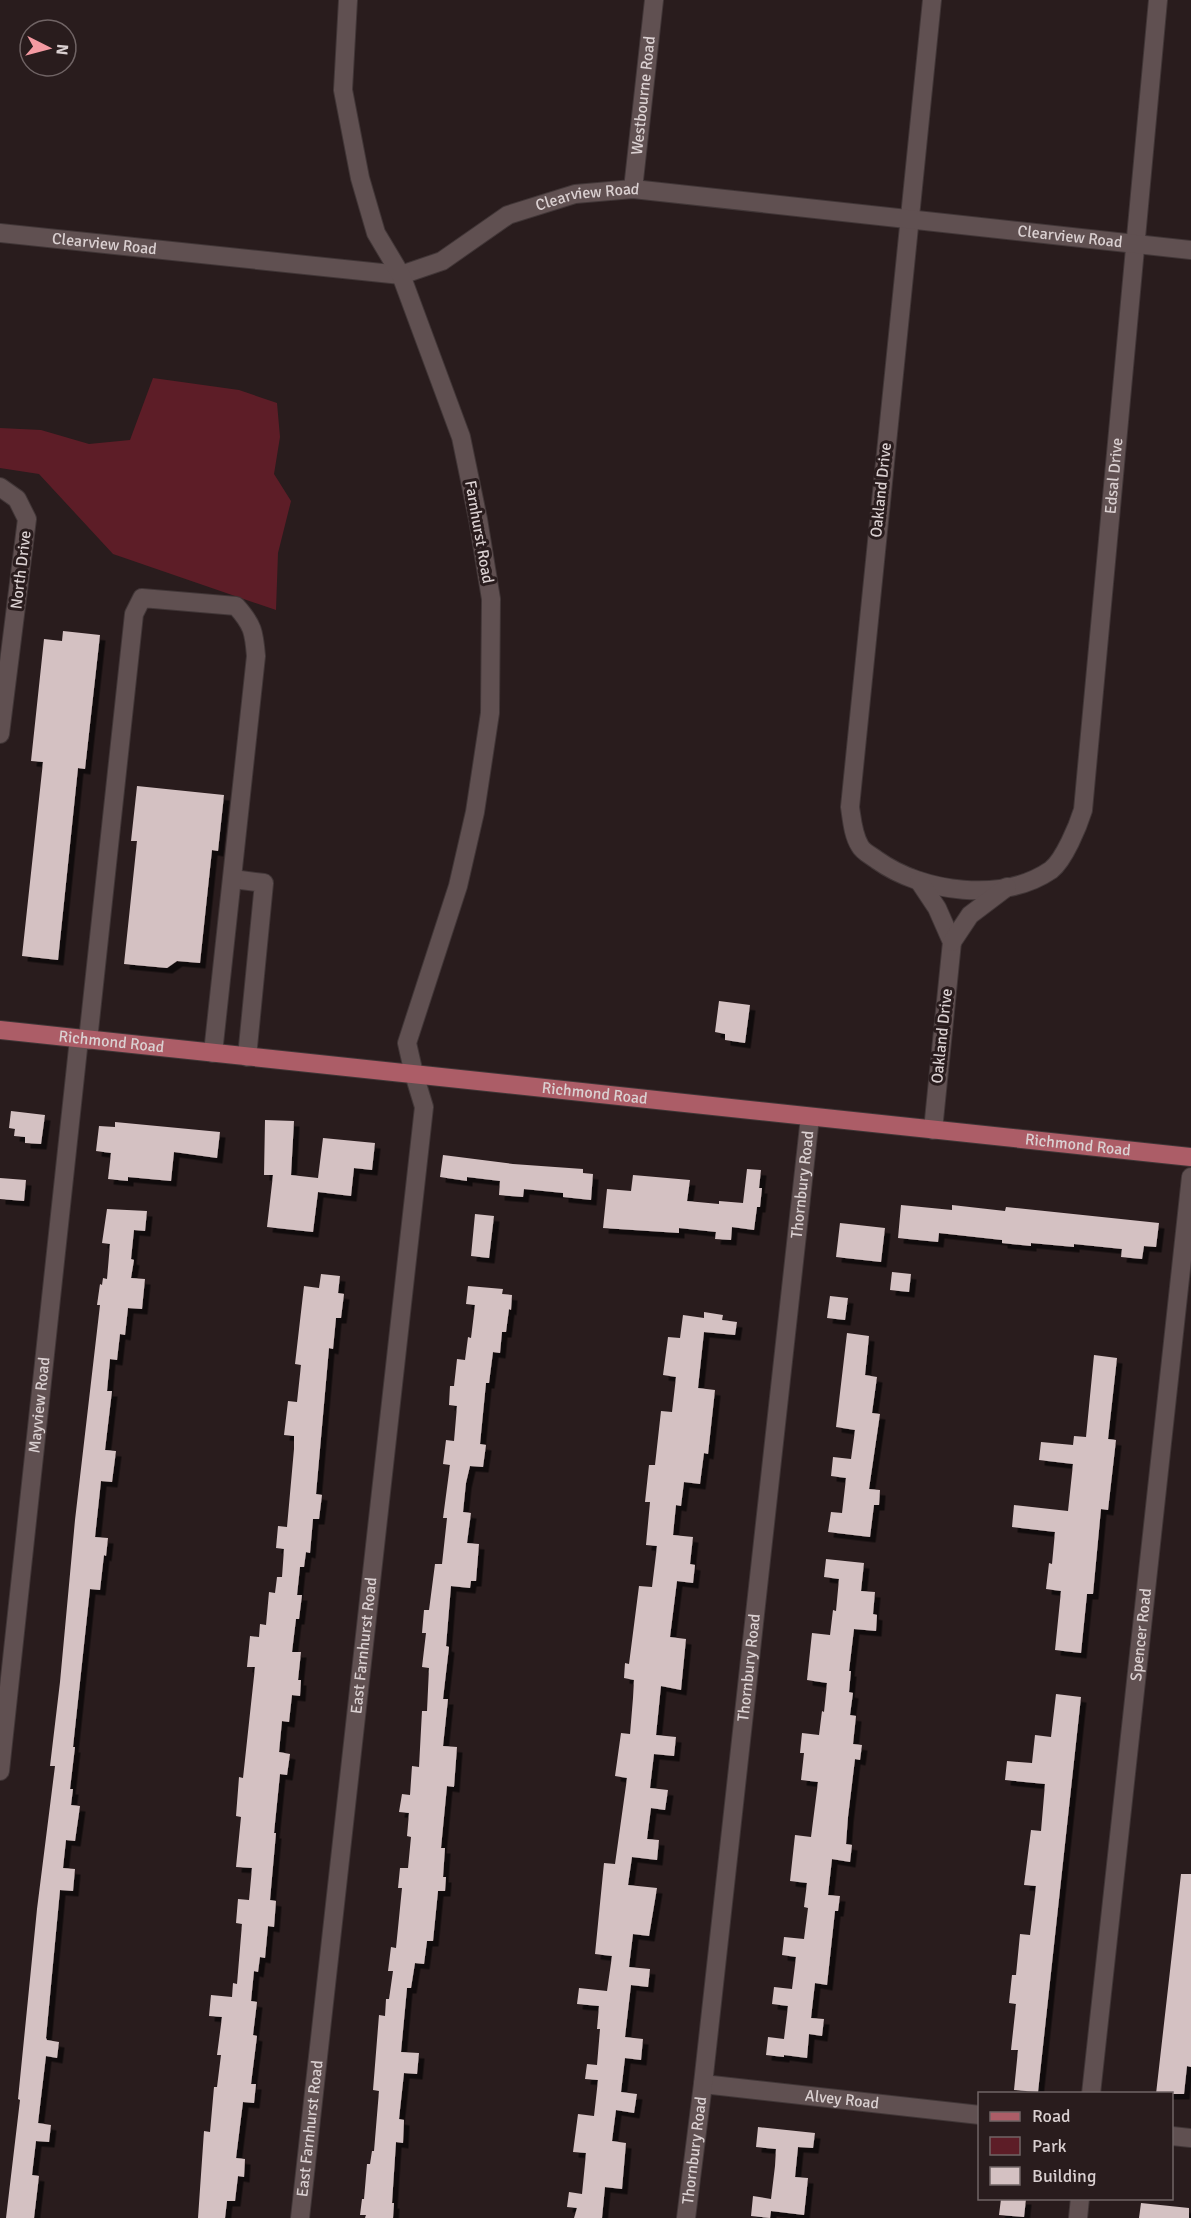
<svg xmlns="http://www.w3.org/2000/svg" width="1191" height="2218" font-family="Signika,sans-serif">
	<style>
		.green { fill: #5d1d27 }
		.building { fill: #d4c1c2; filter: url(#shadow) }
		.lines { fill: none; stroke-linecap: round; stroke-linejoin: round }
		.minor-casing { stroke: #413637; stroke-width: 20 }
		.major-casing { stroke: #413637; stroke-width: 20 }
		.minor { stroke: #605051; stroke-width: 18 }
		.major { stroke: #ac5d67; stroke-width: 18 }
		.labels { text-anchor: middle; dominant-baseline: central; stroke-width: 6; stroke-linejoin: round; paint-order: stroke }
		.street-label { font-size: 16px; fill: #dad0d1; stroke: #291c1d }
	</style>
	<defs>
		<filter id="shadow"><feDropShadow dx="5.5" dy="5.5" stdDeviation="0" flood-color="#0009"/></filter>
	</defs>
	<rect width="100%" height="100%" fill="#291c1d"/>
	<path class="green" d="M153 378 239 390 277 403 280 437 274 474 291 501 278 553 276 610 113 554 39 474 0 468V428L41 430 89 444 130 440Z"/>
	<path class="building" d="M63 631 100 635 85 769 78 768 58 960 22 956 43 762 31 761 44 639 62 641Z
		M137 786 224 795 218 851 212 850 200 963 177 961 167 968 124 964 137 841H131Z
		M719 1001 750 1005 745 1043 725 1040V1034L715 1032Z
		M11 1111 45 1115 41 1144 25 1143V1137L14 1136 15 1129 9 1128Z
		M265 1120 294 1121 291 1175 318 1178 323 1138 375 1143 372 1170 354 1168 351 1196 318 1192 313 1232 267 1227 273 1175H264Z
		M115 1122 220 1132 217 1158 174 1152 171 1181 128 1177V1181L108 1179 111 1153 96 1151 99 1126 115 1127Z
		M443 1155 513 1164 583 1169V1173L593 1174 591 1200 563 1197V1193L524 1189 523 1197 499 1195 500 1181 467 1177V1181L440 1177Z
		M747 1169 761 1170 759 1188H762L760 1207H757L754 1230 732 1227 731 1240 715 1239 716 1232 679 1228V1233L603 1228 607 1189 631 1191 633 1175 690 1180 687 1201 719 1204V1201L743 1203Z
		M0 1178 26 1180 24 1201 0 1199Z
		M901 1205 952 1210V1205L1005 1211 1006 1207 1159 1223 1156 1247 1144 1246 1142 1259 1121 1257 1122 1249 1074 1244V1247L1031 1243V1246L1002 1243V1240L939 1233 938 1242 898 1238Z
		M107 1209 147 1211 145 1231 134 1230 131 1259 134 1260 131 1278 145 1279 142 1309 128 1308 125 1335 120 1334 117 1360 110 1359 107 1391H112L105 1450 116 1451 112 1482 101 1481 95 1537 108 1538 106 1556 104 1555 100 1590 90 1589 73 1747H75L70 1789H73L71 1805 80 1806 75 1841 66 1840 63 1868 75 1869 73 1891 60 1890 46 2038 47 2040 59 2042 57 2058 46 2056 38 2123 51 2125 49 2142 36 2141 32 2175 39 2176 34 2218H6L20 2100 18 2099 37 1909 55 1766H50L60 1682 75 1520 100 1305H97L100 1284 102 1285 103 1278 107 1279 110 1244 102 1243Z
		M475 1214 494 1216 489 1258 471 1256Z
		M840 1223 885 1228 881 1262 836 1257Z
		M892 1272 911 1274 909 1292 890 1290Z
		M321 1274 340 1276 338 1293 344 1294 341 1318H336L333 1349 329 1348 316 1494 322 1495 319 1519H313L310 1553 306 1552 304 1567H300L297 1595H302L299 1619H296L292 1652H301L298 1680H301L300 1696 292 1695 289 1722 282 1721 279 1752 290 1754 287 1775 280 1774 274 1833H276L270 1900 276 1901 274 1927 268 1926 265 1958 260 1957 258 1972 254 1971 251 2001 257 2002 253 2035 257 2036 251 2084H256L254 2103 243 2102 236 2158 245 2159 244 2177 238 2176 235 2201H227L225 2218H198L204 2131 210 2132 214 2087H217L221 2055H217L222 2017 209 2016 211 1995 232 1997 233 1983 237 1984 242 1924 236 1923 238 1899 249 1900 252 1868 236 1867 241 1817 236 1816 239 1777 243 1778 255 1667H247L250 1636 259 1637 260 1624 266 1625 269 1592 275 1593 277 1577H282L284 1549 276 1548 278 1526 287 1527 294 1449V1436L284 1435 288 1401 297 1402 301 1365 295 1364 304 1286 319 1288Z
		M468 1286 503 1289 502 1294 512 1295 511 1310 509 1309 506 1332H502L500 1353 493 1352 489 1383H486L480 1444 486 1445 483 1467 470 1466 466 1483 463 1512 471 1513 467 1543 479 1544 476 1581H471L470 1588 451 1586 446 1646 449 1647 443 1699H448L443 1746 457 1747 454 1787 447 1786 441 1848H445L443 1877H446L445 1891H438L433 1941H427L424 1964 415 1963 411 1988H407L401 2052 419 2053 417 2074 404 2073 399 2119 404 2120 403 2143 396 2142 392 2203H394L393 2218H365L366 2215H360L362 2199H364L367 2164H370L372 2151H374L379 2091 373 2090 379 2015 385 2016 386 1999H389L393 1971H388L391 1947 396 1948 402 1888H398L400 1868H408L411 1837 407 1836 409 1813 399 1812 402 1794 410 1795 412 1766 419 1767 422 1711H427L429 1668 422 1667 426 1633H422L424 1610H429L435 1564H442L447 1518H443L450 1465 443 1464 446 1440 454 1441 457 1406 449 1405 450 1386H454L457 1359 465 1360 468 1337 471 1338 475 1305 466 1304Z
		M830 1296 848 1298 845 1320 827 1318Z
		M704 1312 723 1315 722 1320 737 1322 735 1335 704 1332 698 1388 715 1390 708 1454 704 1453 700 1484 684 1482 681 1506 676 1505 673 1535 693 1537 690 1564 695 1565 693 1583 677 1581 670 1637 686 1639 681 1690 661 1686 656 1735 676 1737 674 1756 654 1754 650 1788 668 1790 665 1810 651 1808 647 1839 659 1840 657 1860 632 1857 628 1885 657 1888 649 1936 633 1934 629 1967 650 1969 648 1987 631 1985 625 2037 643 2039 641 2060 625 2058 621 2092 637 2094 634 2113 616 2110 612 2141 626 2143 622 2189 605 2187 602 2218H574L577 2208 567 2207 569 2192 582 2194 586 2153 573 2152 578 2114 594 2116 598 2080 585 2079 587 2064 597 2065 600 2029H597L599 2006 577 2004 579 1988 607 1991 612 1956 595 1954 604 1863 615 1864 627 1778 615 1776 621 1733 630 1734 633 1698 634 1680 624 1678 625 1663 629 1664 639 1586 652 1587 657 1546 646 1545 650 1502H645L649 1465H655L661 1411 672 1412 676 1377 663 1375 668 1337 680 1338 683 1315 704 1318Z
		M847 1333 869 1336 865 1375 877 1377 872 1413 880 1414 869 1489 880 1490 879 1505H874L870 1537 828 1532 831 1512 842 1513 846 1478 831 1476 833 1457 851 1459 855 1430 836 1427Z
		M1094 1355 1117 1358 1108 1439 1116 1440 1108 1510 1101 1509 1093 1594H1087L1081 1653 1055 1650 1061 1591 1046 1589 1049 1563 1052 1564 1055 1532 1012 1527 1014 1505 1068 1511 1073 1464 1039 1460 1041 1442 1073 1445 1074 1436 1086 1437Z
		M826 1559 864 1563 861 1591 875 1592 873 1614 877 1615 876 1631 854 1629 849 1671H851L849 1692 853 1693 850 1715 856 1716 853 1744 862 1745 860 1760 855 1759 848 1817 846 1844 852 1845 850 1862 832 1859 828 1895 840 1896 838 1911H835L827 1985 815 1983 811 2018 824 2019 822 2036 809 2034 807 2058 784 2055V2057L766 2055 768 2037 784 2039 788 2006 772 2004 774 1987 792 1989 796 1957 782 1955 784 1937 804 1939 808 1908 804 1907 807 1883 790 1881 795 1835 811 1837 818 1782 801 1780 804 1753H800L802 1733 819 1735 822 1711 824 1712 827 1683 807 1680 812 1633 830 1635 833 1610 836 1611 839 1579 824 1577Z
		M1056 1694 1081 1697 1038 2092 1014 2090 1018 2050H1011L1016 2004 1009 2003 1012 1975H1016L1020 1934 1030 1935 1036 1886 1024 1885 1031 1830 1041 1831 1045 1784 1005 1780 1007 1761 1032 1763 1035 1735 1051 1737Z
		M1181 1874H1191V2067L1187 2066 1184 2094H1156Z
		M758 2127 815 2133 813 2148 798 2147 795 2177 808 2178 804 2215 771 2211 770 2218 751 2216 753 2196 771 2199 775 2166 776 2149 756 2147Z
		M1001 2199H1026L1024 2217 999 2215Z
		M1141 2203 1189 2208V2218H1139Z"/>
	<g class="lines">
		<defs>
			<g id="minor">
				<path id="s1" d="M932 0 850 807C852 820 853 835 860 846 863 852 872 856 877 860 923 893 1003 903 1051 870 1064 860 1078 826 1083 810L1158 0"/>
				<path id="s2" d="M633 189 654 0"/>
				<path id="s3" d="M0 233 401 275 442 261 508 215 575 194 633 189 1191 250"/>
				<path d="M0 487 17 499 27 519 0 734"/>
				<path d="M233 879 264 883 247 1057"/>
				<path d="M919 881 937 908 952 942 933 1130"/>
				<path d="M952 942 970 915 1007 887"/>
				<path d="M88 1040 134 614 142 598 236 606C253 625 254 632 256 656L213 1053"/>
				<path id="s4" d="M0 1771 79 1039"/>
				<path id="s5" d="M703 2084 980 2115"/>
				<path id="s6" d="M1091 2094 1191 1177"/>
				<path d="M1172 2136 1191 2138"/>
				<path id="s7" d="M300 2218 424 1107 414 1074 407 1043 458 886 475 812 490 713 491 599 478 519 461 437 401 275 376 233 360 178 343 90 348 0"/>
				<path id="s8" d="M686 2218 703 2084 810 1117"/>
				<path d="M1078 2218 1080 2198"/>
			</g>
			<g id="major">
				<path id="s9" d="M0 1030 1191 1157"/>
			</g>
		</defs>
		<use href="#minor" class="minor-casing"/>
		<use href="#major" class="major-casing"/>
		<use href="#minor" class="minor"/>
		<use href="#major" class="major"/>
	</g>
	<g class="labels">
		<g class="street-label">
			<text stroke="none"><textPath href="#s2" startOffset="94">Westbourne Road</textPath></text>
			<text stroke="none"><textPath href="#s3" startOffset="609">Clearview Road</textPath></text>
			<text stroke="none"><textPath href="#s3" startOffset="1095">Clearview Road</textPath></text>
			<text stroke="none"><textPath href="#s3" startOffset="105">Clearview Road</textPath></text>
			<text stroke="none"><textPath href="#s1" startOffset="1462">Edsal Drive</textPath></text>
			<text transform="translate(881 490) rotate(-84)">Oakland Drive</text>
			<text transform="translate(479 532) rotate(80)">Farnhurst Road</text>
			<text transform="translate(21 570) rotate(-83)">North Drive</text>
			<text transform="translate(942 1036) rotate(-84)">Oakland Drive</text>
			<text stroke="none"><textPath href="#s9" startOffset="112">Richmond Road</textPath></text>
			<text stroke="none"><textPath href="#s9" startOffset="598">Richmond Road</textPath></text>
			<text stroke="none"><textPath href="#s9" startOffset="1084">Richmond Road</textPath></text>
			<text stroke="none"><textPath href="#s8" startOffset="1040">Thornbury Road</textPath></text>
			<text stroke="none"><textPath href="#s4" startOffset="368">Mayview Road</textPath></text>
			<text stroke="none"><textPath href="#s6" startOffset="462">Spencer Road</textPath></text>
			<text stroke="none"><textPath href="#s7" startOffset="576">East Farnhurst Road</textPath></text>
			<text stroke="none"><textPath href="#s8" startOffset="554">Thornbury Road</textPath></text>
			<text stroke="none"><textPath href="#s5" startOffset="140">Alvey Road</textPath></text>
			<text stroke="none"><textPath href="#s7" startOffset="90">East Farnhurst Road</textPath></text>
			<text stroke="none"><textPath href="#s8" startOffset="68">Thornbury Road</textPath></text>
		</g>
	</g>
	<rect x="978" y="2092" width="195" height="108" fill="#291c1d" stroke="#706465" stroke-width="1.5"/>
	<rect x="990" y="2112" width="30" height="9" fill="#ac5d67" stroke="#706465" stroke-width="1.5"/>
	<text x="1032" y="2122" font-size="18" fill="#dad0d1">Road</text>
	<rect x="990" y="2137" width="30" height="18" fill="#5d1d27" stroke="#706465" stroke-width="1.5"/>
	<text x="1032" y="2152" font-size="18" fill="#dad0d1">Park</text>
	<rect x="990" y="2167" width="30" height="18" fill="#d4c1c2" stroke="#706465" stroke-width="1.5"/>
	<text x="1032" y="2182" font-size="18" fill="#dad0d1">Building</text>
	<g transform="translate(48 48) rotate(96)"><circle r="28" fill="#291c1d" stroke="#706465" stroke-width="1.5"/>
	<path d="M0-4.5L10 22L0 15L-10 22Z" fill="#f49aa2"/>
	<text y="-9" font-size="16" font-weight="bold" text-anchor="middle" fill="#dad0d1">N</text>
	</g>
</svg>
